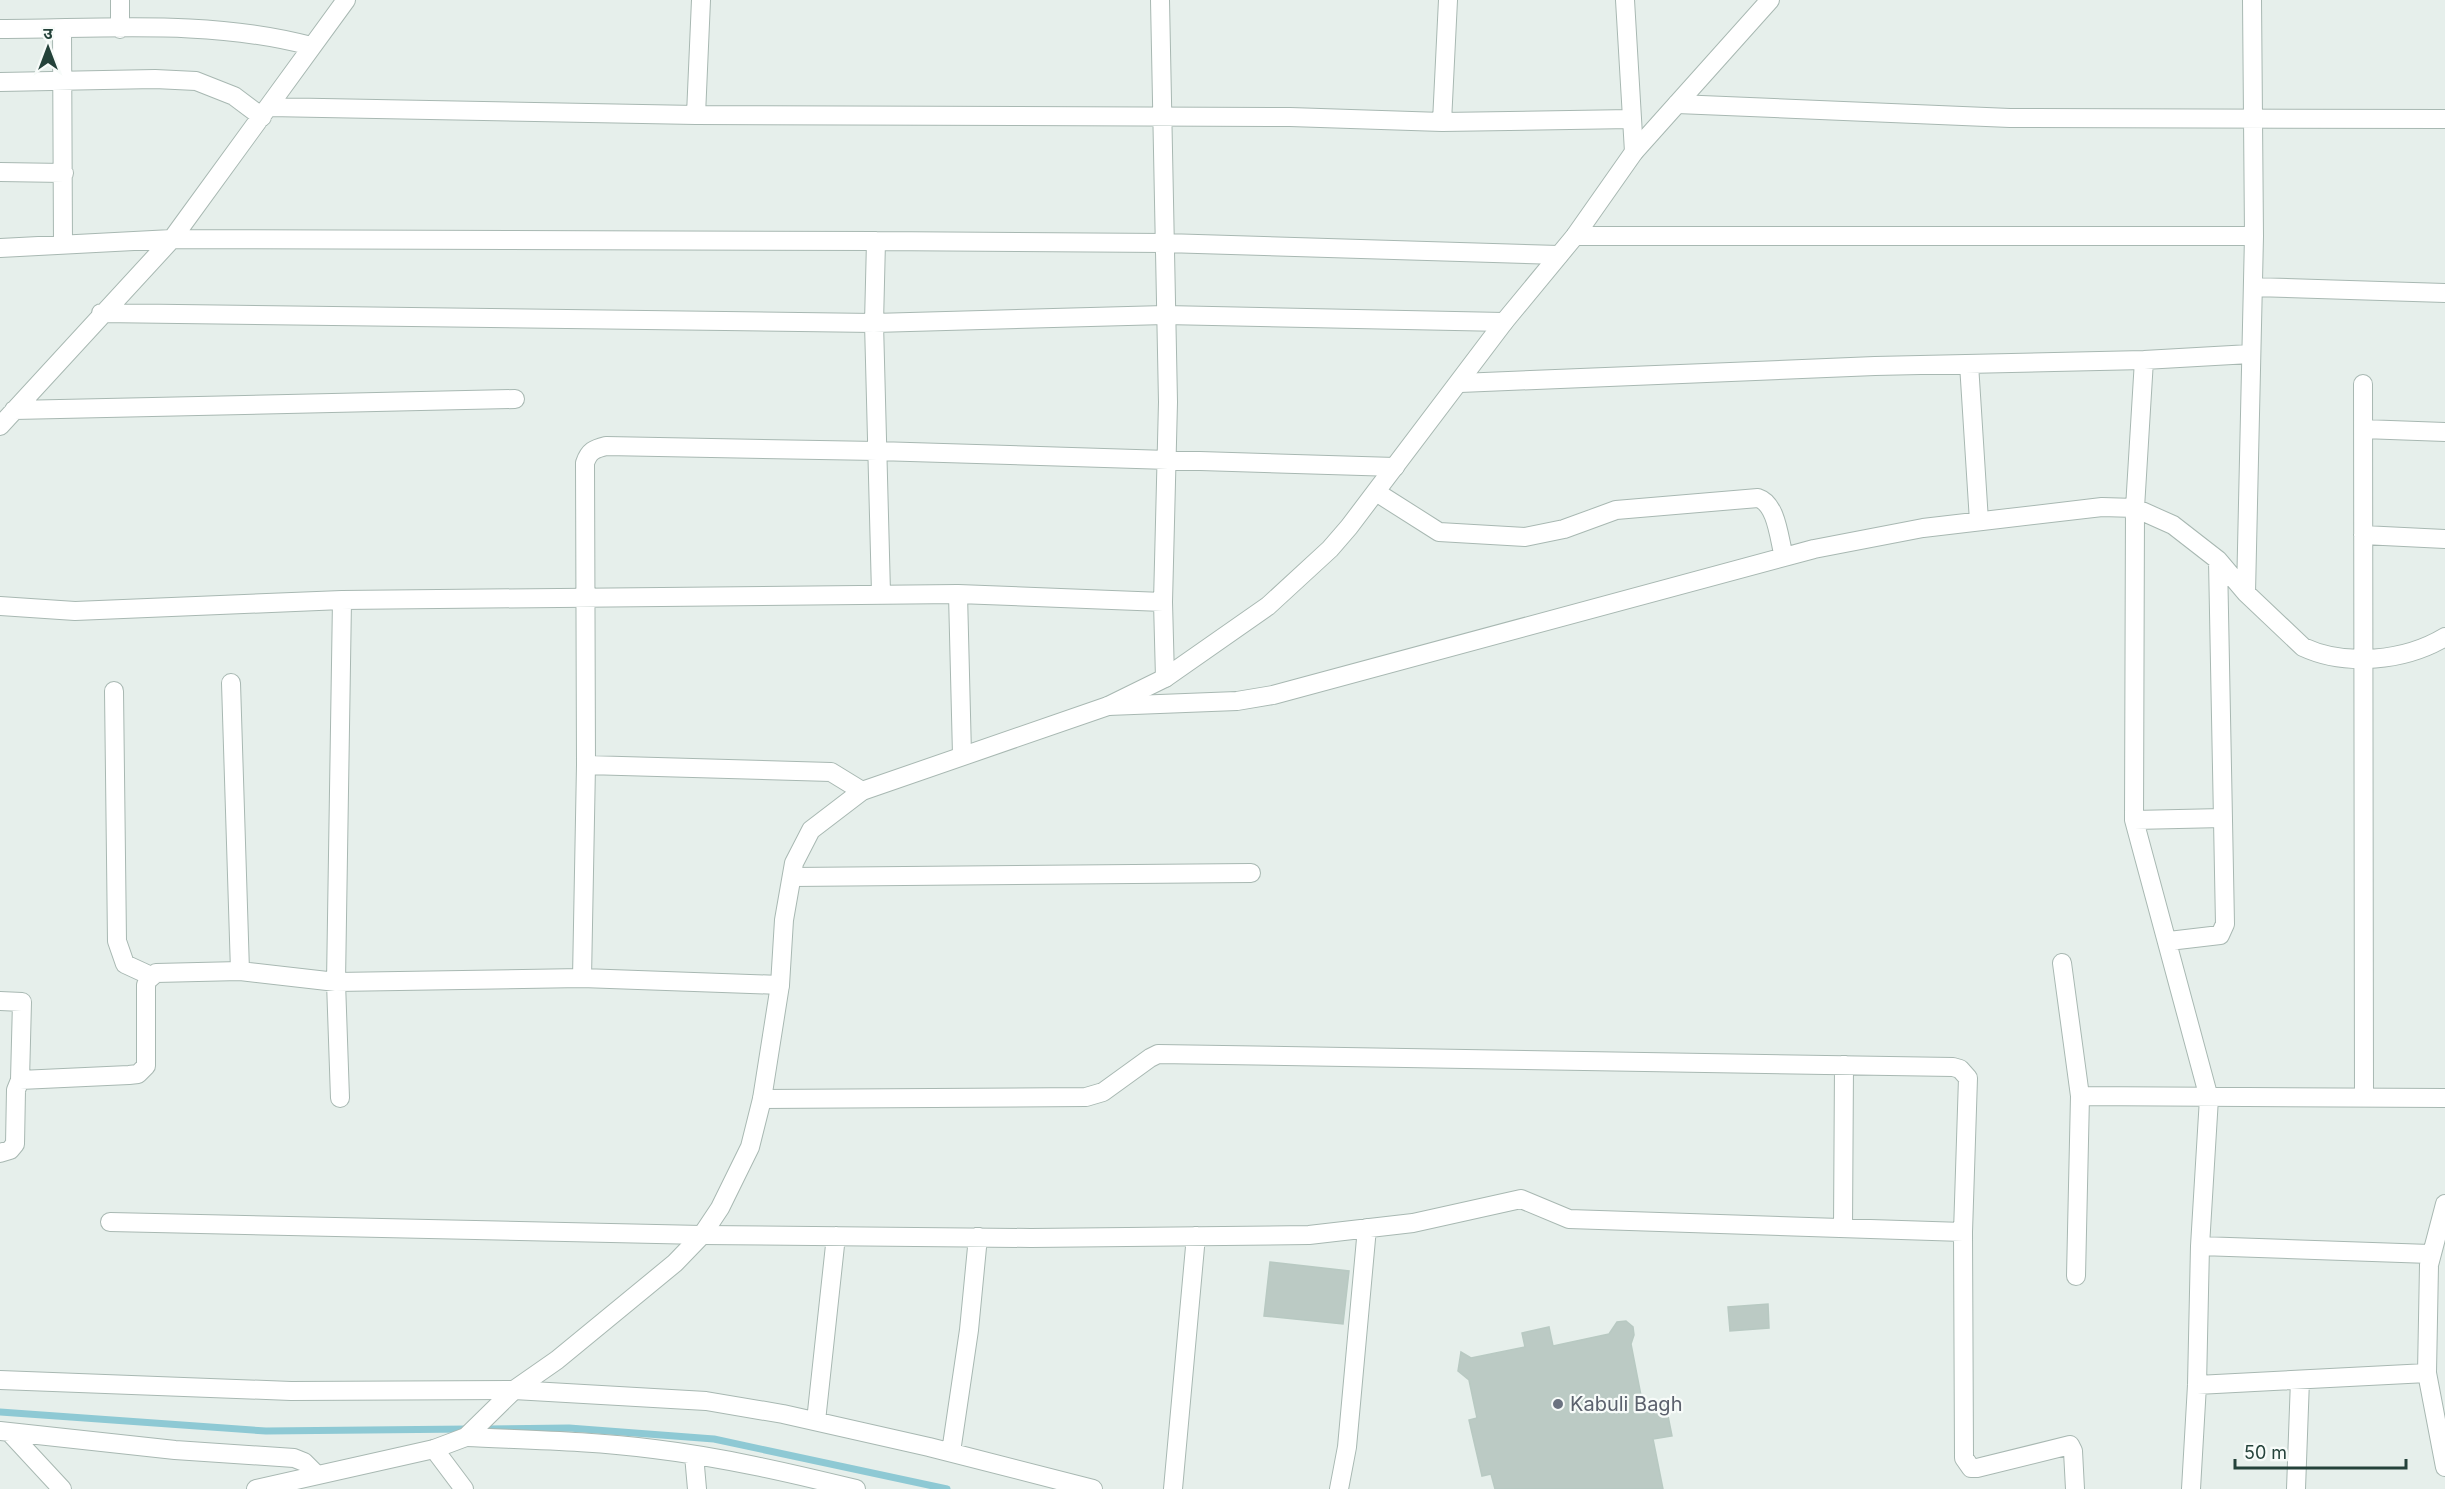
<svg xmlns="http://www.w3.org/2000/svg" width="2445" height="1489" font-family="Inter,'Noto Sans Devanagari',sans-serif">
	<style>
		.lines { fill: none; stroke-linecap: round; stroke-linejoin: round }
		.stream { stroke: #8ec9d4; stroke-width: 7 }
		.building { fill: #bbcac4; stroke: #b8c9c2; stroke-width: 1.5 }
		.minor-casing { stroke: #a8b8b2; stroke-width: 20 }
		.tertiary-casing { stroke: #a8b8b2; stroke-width: 20 }
		.minor { stroke: #fff; stroke-width: 18 }
		.tertiary { stroke: #fff; stroke-width: 18 }
		.worship-dot { fill: #6b7280; stroke: #f7fbf9; stroke-width: 2 }
		.labels { text-anchor: middle; dominant-baseline: central; stroke-width: 4.5; stroke-linejoin: round; paint-order: stroke }
		.worship-label { font-size: 20px; fill: #5b616d; stroke: #f7fbf9; text-anchor: start }
	</style>
	<rect width="100%" height="100%" fill="#e6efeb"/>
	<g class="lines">
		<path class="stream" d="M0 1412 266 1431 468 1429
			M485 1429 569 1428 714 1439 947 1489"/>
	</g>
	<path class="building" d="M1270 1262 1349 1271 1343 1324 1264 1316Z
		M1768 1304 1769 1328 1730 1331 1728 1307Z
		M1626 1321 1633 1327 1634 1335 1631 1344 1643 1406 1665 1401 1672 1436 1653 1439 1663 1489H1495L1491 1474 1482 1476 1469 1420 1477 1418 1469 1380 1458 1371 1461 1352 1471 1358 1525 1347 1522 1333 1549 1327 1553 1346 1609 1334 1617 1322Z"/>
	<g class="lines">
		<defs>
			<path id="minor" d="M1160 0 1168 402 1163 602 1165 678
				M1625 0 1634 152
				M0 29C103 29 210 19 311 46
				M62 29 63 245
				M120 29V0
				M0 82 155 79 196 81 234 96 262 117
				M1677 104 2010 118 2445 119
				M269 107 696 115 1290 117 1442 122 1631 119
				M696 115 701 0
				M1442 122 1448 0
				M0 172 64 173
				M1575 236H2254
				M876 241 874 323 881 593
				M0 248 172 239 876 241 1165 243 1559 255
				M2253 287 2445 293
				M101 313 874 323 1165 315 1504 322
				M2144 360 2135 508 2134 820 2209 1098 2200 1246 2197 1385 2191 1489
				M1969 364 1979 521
				M1460 383 1875 366 2144 360 2250 354
				M2363 384 2364 1098
				M14 410 515 399
				M0 426 172 239 346 0
				M2363 429 2445 432
				M1376 492 1439 532 1525 537 1564 529 1616 510 1758 498C1777 504 1779 539 1784 557
				M2363 535 2445 539
				M2246 593 2254 236 2252 0
				M958 594 1163 602
				M0 606 75 611 342 600 958 594 962 755
				M231 683 240 971
				M114 691 117 941 125 964 151 976
				M1108 706 1237 701 1273 695 1814 549 1923 528 2102 507 2135 508 2173 525 2218 560 2246 593 2303 647C2346 667 2405 661 2445 637
				M586 765 831 772 862 791
				M2134 820 2223 818
				M792 877 1251 873
				M2169 941 2220 935 2225 924 2218 560
				M2062 963 2080 1096 2076 1276
				M582 978 586 765 585 463C589 451 594 449 606 446L877 451 1395 467
				M0 1001 22 1002 20 1080
				M2080 1096 2445 1098
				M340 1098 336 982 342 600
				M762 1099 1086 1097 1103 1092 1150 1058 1158 1054 1953 1067 1960 1069 1968 1078 1963 1232 1964 1458 1971 1468H1977L2070 1445 2073 1451 2075 1489
				M0 1153 10 1150 15 1144 16 1090 20 1080 129 1075 138 1074 146 1066V985L148 980 156 973 240 971 336 982 582 978 780 985
				M2445 1204 2429 1265 2427 1373 2445 1467
				M110 1222 702 1235 1031 1238 1309 1235 1413 1223 1521 1199 1569 1219 1963 1232
				M1843 1228 1844 1065
				M2200 1246 2430 1254
				M0 1380 291 1391 514 1390 706 1401 783 1414 929 1447 1093 1489
				M2197 1385 2427 1373
				M816 1421 836 1236
				M0 1431 175 1450 294 1458 304 1462 316 1474
				M10 1433 62 1489
				M466 1437C529 1440 592 1441 654 1449 721 1457 790 1473 856 1489
				M434 1449 464 1489
				M951 1452 969 1330 978 1237
				M694 1455 697 1489
				M1173 1489 1196 1236
				M1339 1489 1347 1447 1367 1228
				M2296 1489 2300 1380"/>
			<path id="tertiary" d="M256 1489 434 1449 466 1437 514 1390 557 1360 675 1263 702 1235 720 1208 750 1147 762 1099 780 985 784 920 794 863 811 830 862 791 1108 706 1165 678 1268 606 1330 549 1349 527 1504 322 1575 236 1634 152 1770 0"/>
		</defs>
		<use href="#minor" class="minor-casing"/>
		<use href="#tertiary" class="tertiary-casing"/>
		<use href="#minor" class="minor"/>
		<use href="#tertiary" class="tertiary"/>
	</g>
	<circle class="worship-dot" cx="1558" cy="1404" r="6"/>
	<g class="labels">
		<g class="worship-label">
			<text x="1570" y="1404">Kabuli Bagh</text>
		</g>
	</g>
	<g transform="translate(48 48)" stroke="#f7fbf9" stroke-width="4.5" paint-order="stroke">
	<path d="M0-4.5L10 22L0 15L-10 22Z" fill="#24423a"/>
	<text y="-9" font-size="16" font-weight="bold" text-anchor="middle" fill="#24423a">उ</text>
	</g>
	<path d="M2235 1459v9h171v-9" fill="none" stroke="#24423a" stroke-width="3"/>
	<text x="2244" y="1459" font-size="18" fill="#24423a" stroke="#f7fbf9" stroke-width="4.5" paint-order="stroke">50 m</text>
</svg>
